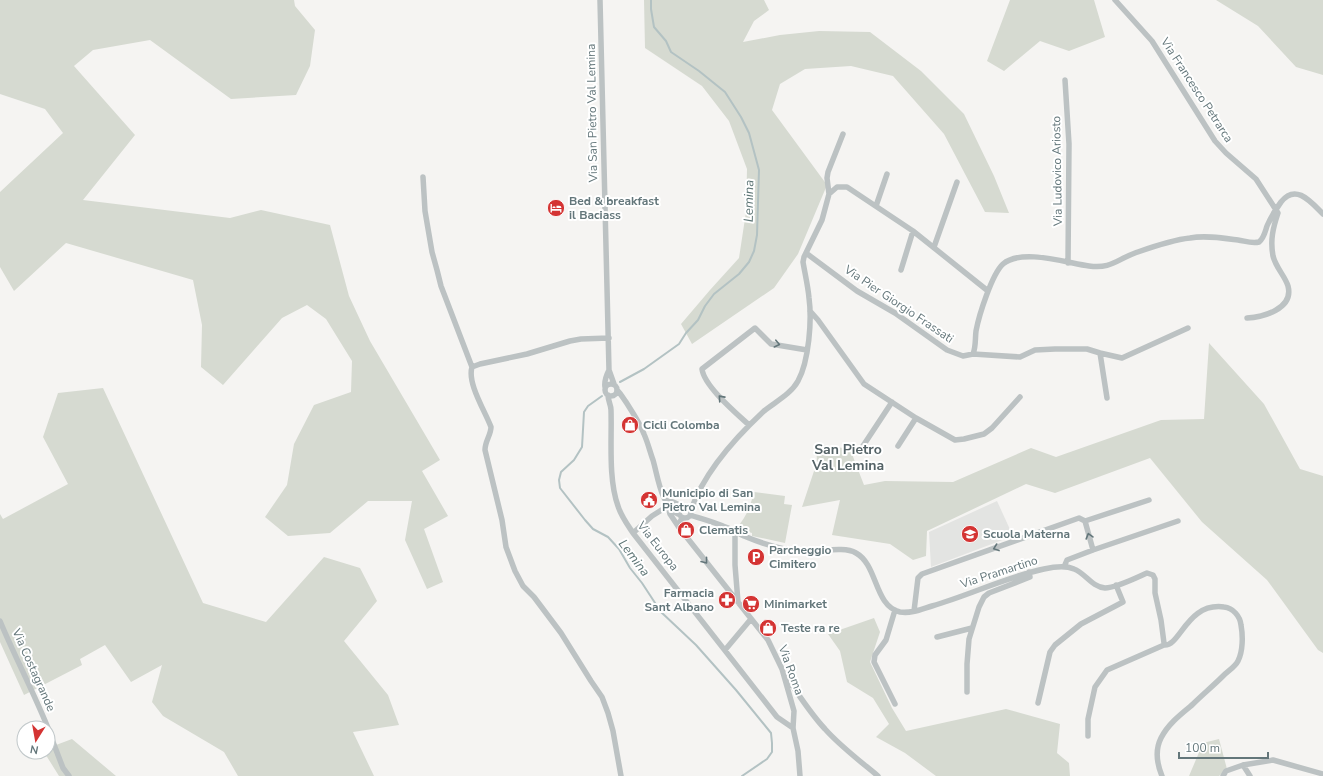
<svg xmlns="http://www.w3.org/2000/svg" width="1323" height="776" font-family="'Nunito Sans',sans-serif">
	<style>
		.built { fill: #e3e4e2 }
		.green { fill: #d6dad1 }
		.lines { fill: none; stroke-linecap: round; stroke-linejoin: round }
		.stream { stroke: #b3c2c3; stroke-width: 2 }
		.minor { stroke: #bcc2c3; stroke-width: 5.5 }
		.oneway { stroke: #63767a }
		.labels { text-anchor: middle; dominant-baseline: central; stroke-width: 4; stroke-linejoin: round; paint-order: stroke }
		.street-label { font-size: 12px; fill: #63767a; stroke: #fff }
		.poi-label { font-size: 12px; font-weight: bold; fill: #63767a; stroke: #fff; text-anchor: start }
		.water-label { font-size: 13px; font-style: italic; fill: #5e7676; stroke: #fff }
		.quarter-label { font-size: 14px; font-weight: bold; fill: #546266; stroke: #fff }
	</style>
	<rect width="100%" height="100%" fill="#f5f4f2"/>
	<path class="built" d="M997 501 1013 536 931 567 929 532Z"/>
	<path class="green" d="M0 0H294L295 6 315 30 310 66 296 95 231 99 150 40 93 50 74 66 135 135 83 200 230 218 261 210 330 225 349 296 370 341 440 460 422 471 448 516 424 529 443 582 427 589 405 540 412 501H368L330 533 288 536 265 517 287 485 294 444 314 405 351 392 352 361 326 319 307 305 282 318 223 385 201 367 202 325 193 280 66 243 14 291 0 267V192L63 133 45 109 0 94Z
		M644 0H764L769 10 754 21 743 42 780 35 819 31 870 32 921 71 964 114 994 176 1009 213 985 212 944 134 893 76 851 66 805 69 780 84 772 110 827 185 798 254 774 288 692 344 681 324 710 290 739 258 746 212 747 169 729 121 702 86 645 48Z
		M1010 0H1094L1105 37 1069 51 1040 41 1004 71 987 61Z
		M1216 0H1323V75L1296 67 1258 26Z
		M1209 343 1264 404 1300 469 1323 476V653L1318 650 1267 580 1202 522 1150 458 1055 493 1026 484 927 531 926 556 913 560 890 544 832 535 840 500 802 507 817 462 816 444 850 449 864 485 885 481 953 482 1031 448 1056 457 1161 420 1204 419Z
		M103 388 203 603 266 622 324 557 360 568 377 601 344 641 388 695 399 725 353 732 374 776H238L224 752 163 716 152 702 162 665 131 682 105 645 80 659 82 665 24 695 0 642V514L3 519 68 484 43 437 58 393Z
		M754 492 785 496 784 504 792 505 785 543 752 536V533L736 528C746 519 751 504 754 492Z
		M874 618 880 632 870 662 892 708 906 731 1006 709 1060 724 1057 753 1069 763 1070 776H936L905 753 876 737 889 724 873 698 847 682 840 651 828 634Z
		M72 739 116 776H59L44 752H48V748Z
		M1219 739 1227 769 1219 776H1189L1203 743Z"/>
	<g class="lines">
		<path class="stream" d="M620 382 644 369 679 344 686 333 698 320 705 306 714 294 739 274 749 262 754 251 757 235 759 170 749 133 741 117 725 92 699 71 671 52 666 41 654 27 651 9V0
			M602 396 588 406 584 412 582 447 574 460 561 472 559 480 560 488 585 520 593 529 608 537 619 549 630 568 642 583 661 612 696 645 736 690 771 733 772 743V752L767 759 742 776"/>
		<path class="minor" d="M600 0 609 370 614 384
			M1115 0 1152 41 1215 141 1226 153 1256 179 1278 213C1273 228 1270 240 1273 256 1276 268 1285 276 1288 286 1294 309 1263 317 1247 318
			M1065 80 1069 144 1068 263
			M423 177 425 211 432 252 437 270 441 286 472 367C467 383 485 411 491 427 491 435 485 441 485 450L502 520 506 547 515 571 523 586 534 597 561 633 591 681 602 697 608 713 613 731 621 776
			M829 194 827 178 828 172 843 134
			M876 206 887 174
			M934 247 957 182
			M806 253 857 291 895 313 947 350 963 356 973 354C976 347 975 339 976 331 979 315 992 274 1003 264 1022 248 1067 263 1089 266 1111 269 1116 260 1135 253 1152 247 1171 240 1190 238 1205 235 1223 238 1238 240 1245 241 1252 244 1259 242 1264 238 1265 232 1267 226 1271 217 1275 210 1281 202 1296 183 1311 202 1323 214
			M901 270 913 231
			M810 311 818 320 864 384 916 418 955 440 964 439 984 434 992 428 1020 397
			M1100 353 1107 398
			M973 354 1020 357 1035 350 1055 349H1087L1100 353 1122 358 1188 328
			M472 367 480 364 527 354 570 341 581 339 609 338
			M605 390a6 6 0 1 1 12 0a6 6 0 1 1-12 0Z
			M605 387C604 381 606 376 609 370
			M617 390C621 394 623 398 626 402 633 413 640 423 644 434 648 443 650 452 653 460 658 477 661 506 678 514
			M608 395C608 401 611 405 611 410 612 438 608 479 618 506 621 516 627 524 633 533L777 717 793 728
			M749 425C736 413 704 386 702 369L755 328 771 344 807 350
			M898 446 916 418
			M859 452 892 402
			M666 499 682 506
			M679 512a6 6 0 1 1 12 0a6 6 0 1 1-12 0Z
			M691 510C704 472 735 438 764 411 775 402 791 394 798 381 809 361 812 320 809 298 808 286 805 274 803 262L804 257 822 220 829 194 837 187H847L913 231 988 291
			M690 515C702 519 714 522 725 527 732 529 738 533 744 536 763 544 785 551 805 551 820 552 844 546 856 553 878 565 874 606 900 612 911 614 922 609 932 606 970 595 1006 577 1044 569 1053 567 1065 565 1074 569 1085 573 1092 587 1105 588 1116 588 1136 578 1147 573L1153 575 1155 579V593L1161 620 1164 643V645C1180 647 1187 602 1224 607 1233 608 1240 616 1241 625 1243 636 1243 651 1238 661 1235 667 1228 671 1223 676 1213 686 1202 695 1192 705 1181 714 1168 724 1161 738 1155 750 1157 764 1162 776
			M682 518 678 526 681 530 768 640 782 669 794 711 793 728 798 751 800 776
			M1085 521 1149 500
			M1085 521 1093 550
			M735 531V565L738 602
			M633 533 652 516 668 506 670 514 678 526
			M1064 567 1067 560 1093 550 1178 521
			M914 611 918 578 922 574 1079 518 1085 521
			M0 621C15 657 33 691 48 728
			M937 637 972 628
			M725 650 751 619
			M786 676C798 694 810 713 825 729 840 746 860 761 878 776
			M967 692V664L969 639 979 607 984 597 989 593 1030 577 1029 572
			M1038 703 1050 652 1055 645 1081 624 1123 602 1116 585
			M895 704 874 662 875 655 886 640 895 610
			M48 729 63 768 69 776
			M1088 736V719L1095 687 1107 670 1164 645
			M1243 765 1250 776
			M1223 776 1226 771 1243 765 1273 760 1323 774"/>
	</g>
	<defs><path id="oneway-chevron" d="M-2-3.5L2.5 0L-2 3.5" fill="none" stroke-width="1.6" stroke-linecap="round" stroke-linejoin="round"/></defs>
	<g class="oneway">
		<use href="#oneway-chevron" transform="translate(777 344) rotate(13)"/>
		<use href="#oneway-chevron" transform="translate(721 398) rotate(-132)"/>
		<use href="#oneway-chevron" transform="translate(1089 536) rotate(-106)"/>
		<use href="#oneway-chevron" transform="translate(996 548) rotate(160)"/>
		<use href="#oneway-chevron" transform="translate(705 561) rotate(52)"/>
	</g>
	<defs>
		<symbol id="hotel-disc" viewBox="-11 -11 22 22"><circle r="9.5" fill="#d43433" stroke="#fff"/><path d="M-6-4.5h1.5V1H6V5H4.5V3h-9V5H-6ZM-4 0a1.8 1.8 0 1 1 3.6 0ZM.5 0V-2.5h3Q6-2.5 6 0Z" fill="#fff"/></symbol>
		<symbol id="shop-disc" viewBox="-11 -11 22 22"><circle r="9.5" fill="#d43433" stroke="#fff"/><path d="M-5-2.5h2.3a2.7 3.5 0 0 1 5.4 0H5L5.5 6h-11ZM-1.5-2.5h3a1.5 2.3 0 0 0-3 0Z" fill="#fff"/></symbol>
		<symbol id="civic-disc" viewBox="-11 -11 22 22"><circle r="9.5" fill="#d43433" stroke="#fff"/><path d="M-.6-6.5H3V-4.5H.6V-3L4-1V1h2V6H-6V1h2V-1L-.6-3ZM-1.2 2.5V6h2.4V2.5Z" fill="#fff"/></symbol>
		<symbol id="school-disc" viewBox="-11 -11 22 22"><circle r="9.5" fill="#d43433" stroke="#fff"/><path d="M0-5L7-2L0 1L-7-2ZM-4 1L0 2.5L4 1V4Q0 6-4 4Z" fill="#fff"/></symbol>
		<symbol id="parking-disc" viewBox="-11 -11 22 22"><circle r="9.5" fill="#d43433" stroke="#fff"/><path d="M-3.5-5.5H1a3.5 3.5 0 0 1 0 7H-1V5.5H-3.5ZM-1-3.4V-.6H.8a1.4 1.4 0 0 0 0-2.8Z" fill="#fff"/></symbol>
		<symbol id="pharmacy-disc" viewBox="-11 -11 22 22"><circle r="9.5" fill="#d43433" stroke="#fff"/><path d="M-2-6h4v4h4v4h-4v4h-4v-4h-4v-4h4Z" fill="#fff"/></symbol>
		<symbol id="supermarket-disc" viewBox="-11 -11 22 22"><circle r="9.5" fill="#d43433" stroke="#fff"/><path d="M-6-5.5h2.5l.6 2H6L4.5 2H-2.5L-4.4-4H-6ZM-1.5 3.2a1.3 1.3 0 1 0 .1 0ZM3 3.2a1.3 1.3 0 1 0 .1 0Z" fill="#fff"/></symbol>
	</defs>
	<g fill-rule="evenodd">
		<use href="#hotel-disc" x="546" y="198" width="20" height="20"/>
		<use href="#shop-disc" x="620" y="415" width="20" height="20"/>
		<use href="#civic-disc" x="639" y="490" width="20" height="20"/>
		<use href="#shop-disc" x="676" y="520" width="20" height="20"/>
		<use href="#school-disc" x="960" y="524" width="20" height="20"/>
		<use href="#parking-disc" x="746" y="547" width="20" height="20"/>
		<use href="#pharmacy-disc" x="717" y="590" width="20" height="20"/>
		<use href="#supermarket-disc" x="741" y="594" width="20" height="20"/>
		<use href="#shop-disc" x="758" y="618" width="20" height="20"/>
	</g>
	<g class="labels">
		<g class="street-label">
			<text transform="translate(1197 90) rotate(57)">Via Francesco Petrarca</text>
			<text transform="translate(592 113) rotate(-91)">Via San Pietro Val Lemina</text>
			<text transform="translate(1057 171) rotate(-91)">Via Ludovico Ariosto</text>
			<text transform="translate(899 304) rotate(34)">Via Pier Giorgio Frassati</text>
			<text transform="translate(658 546) rotate(52)">Via Europa</text>
			<text transform="translate(999 572) rotate(-18)">Via Pramartino</text>
			<text transform="translate(34 670) rotate(66)">Via Costagrande</text>
			<text transform="translate(791 670) rotate(70)">Via Roma</text>
		</g>
		<g class="poi-label">
			<text x="569" y="201">Bed &amp; breakfast<tspan x="569" dy="14">il Baciass</tspan></text>
			<text x="643" y="425">Cicli Colomba</text>
			<text x="662" y="493">Municipio di San<tspan x="662" dy="14">Pietro Val Lemina</tspan></text>
			<text x="699" y="530">Clematis</text>
			<text x="983" y="534">Scuola Materna</text>
			<text x="769" y="550">Parcheggio<tspan x="769" dy="14">Cimitero</tspan></text>
			<text x="714" y="593" text-anchor="end">Farmacia<tspan x="714" dy="14">Sant Albano</tspan></text>
			<text x="764" y="604">Minimarket</text>
			<text x="781" y="628">Teste ra re</text>
		</g>
		<g class="water-label">
			<text transform="translate(749 201) rotate(-89)">Lemina</text>
			<text transform="translate(634 558) rotate(53)">Lemina</text>
		</g>
		<g class="quarter-label">
			<text x="848" y="449">San Pietro<tspan x="848" dy="16">Val Lemina</tspan></text>
		</g>
	</g>
	<g transform="translate(36 740) rotate(191)"><circle r="19" fill="#ffffff" stroke="#c1c8ca"/>
	<path d="M0-3L7 15L0 10L-7 15Z" fill="#d43433"/>
	<text y="-6" font-size="11" font-weight="bold" text-anchor="middle" fill="#63767a">N</text>
	</g>
	<path d="M1179 752v6h89v-6" fill="none" stroke="#63767a" stroke-width="2"/>
	<text x="1185" y="752" font-size="12" fill="#63767a" stroke="#ffffff" stroke-width="3" paint-order="stroke">100 m</text>
</svg>
